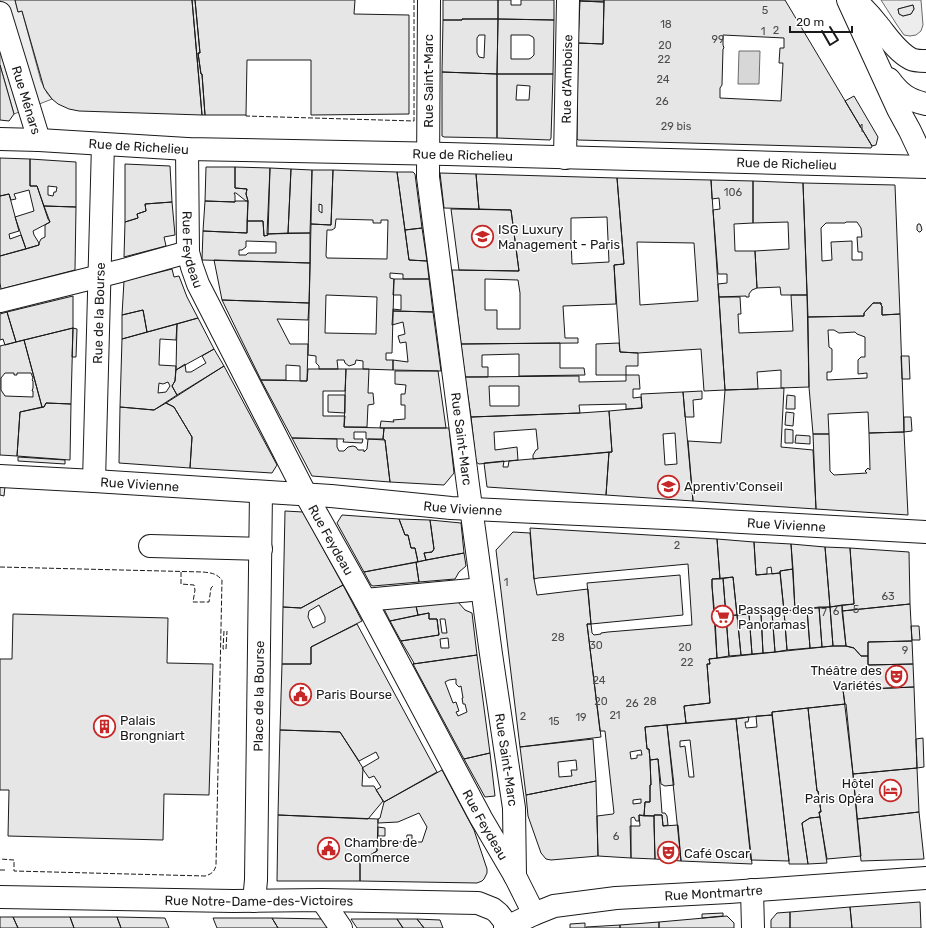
<svg xmlns="http://www.w3.org/2000/svg" width="926" height="928" font-family="Rubik,sans-serif">
	<style>
		.built { fill: #ededed; stroke: #6a6a6a; fill-rule: evenodd }
		.water { fill: #d7d7d7; stroke: #6a6a6a }
		.building { fill: #e6e6e6; stroke: #1a1a1a; fill-rule: evenodd }
		.lines { fill: none; stroke-linecap: round; stroke-linejoin: round }
		.minor-casing { stroke: #1a1a1a; stroke-width: 24 }
		.major-casing { stroke: #1a1a1a; stroke-width: 24 }
		.minor { stroke: #fff; stroke-width: 22 }
		.major { stroke: #fff; stroke-width: 22 }
		.fence { stroke: #1a1a1a; stroke-width: 1; stroke-dasharray: 5 2; stroke-linecap: butt }
		.wall { stroke: #1a1a1a; stroke-width: 2 }
		.labels { text-anchor: middle; dominant-baseline: central; stroke-width: 3; stroke-linejoin: round; paint-order: stroke }
		.number-label { font-size: 11px; fill: #4d4d4d }
		.street-label { font-size: 13px; fill: #1a1a1a; stroke: #fff }
		.poi-label { font-size: 13px; fill: #1a1a1a; stroke: #fff; text-anchor: start }
	</style>
	<rect width="100%" height="100%" fill="#fff"/>
	<path class="built" d="M0 0H15L18 12 22 11 41 81 47 93 52 99 14 114 0 65Z
		M881 0H921L923 25 921 31 916 35 910 36 904 35 897 25ZM913 5 914 9 911 14 903 16 899 14 898 9Z"/>
	<path class="water" d="M739 51H760L759 84H738Z"/>
	<path class="building" d="M15 0H192L202 115 79 111 69 109 58 104 52 99 44 88 22 11 18 12Z
		M192 0H195L200 53H198L201 74H202L205 115H202Z
		M195 0H355L354 14 409 15V114L311 115V60H247L246 115H205L202 74H201L198 53H200Z
		M443 0H498V19H462V20H443Z
		M498 0H511V5H521V0H554V20L498 19Z
		M580 0H604V2L580 1Z
		M604 0H785L872 146 871 148 578 140 577 139 578 43 603 44ZM723 35 784 38V48H780L779 63H783L781 101 720 98V88L722 85V84L723 49 724 48 723 45Z
		M580 1 604 2 603 44 578 43Z
		M913 5 914 9 911 14 903 16 899 14 898 9Z
		M462 19H498L497 74 442 72 443 20H462ZM479 35H485L484 58 479 57 477 53V38Z
		M498 19 554 20 553 74H497ZM511 35H529L533 37 534 39V55L531 58 529 59H511Z
		M0 65 14 114 9 121 0 120Z
		M442 72 497 74V138L444 137 442 136Z
		M497 74H553L551 138 550 140 497 138ZM517 85 530 86 529 100H516Z
		M854 96 878 137 876 145 872 146 845 101Z
		M0 158 30 159V186H37L48 219 50 222 33 231 34 235 39 243V245L26 249 15 217 34 211 29 190 14 194 16 199 11 200 9 194 0 196Z
		M30 159 76 162V207L44 206 37 186H30ZM48 186 57 187 56 192H54L53 196 48 195Z
		M125 164 170 166 172 202 145 204 146 211 137 214 138 218 125 222Z
		M206 167H235V188L247 189 246 194 248 201H246L236 193H234L235 195V202L205 201Z
		M235 167 270 168 268 235 264 236 263 221H247L248 201 246 194 247 189 235 188Z
		M270 168 291 169 288 233 267 234Z
		M291 169 312 170 310 233H288Z
		M312 170H333L331 225 311 224ZM319 204 322 205V213L319 211Z
		M333 170 397 172 409 260 427 261 429 279H403V274L390 273V278L394 279 392 353H386V360H393V370L363 369V361L356 360 355 364 349 366 345 363 344 360H337L338 369H319V366L316 363V356L308 355 311 224 331 225ZM336 219 373 220V223H381V220H388L387 259 327 258 326 256 327 230H332L335 228ZM326 295 377 297 376 334 325 333Z
		M397 172H413L415 174 422 228 405 230Z
		M440 173 476 174 479 209 444 208Z
		M476 174 617 178 624 264 614 265 616 304 563 306 565 338H578V343L461 344 452 270 519 271 511 210 479 209ZM607 217 609 262 572 264 571 239V218ZM485 279 518 280 520 293V329H497V310H485Z
		M617 178 711 180 725 390 704 391 701 349 638 353 620 352 614 265 624 264ZM637 242 694 243 698 301 640 305Z
		M711 180 753 181V223L734 224 735 251H755L757 288 752 290 749 294V297H746V296L719 297 718 284 727 283V274H718L713 210 720 209 719 198 712 199Z
		M753 181 803 183 807 295H781L780 287 757 288 755 251 789 249 788 222 753 223Z
		M803 183 895 185 900 314 882 315V306L881 305V303H873L864 313V316L808 317ZM846 222H857L861 228 862 237H857L858 252H862V260H852V241L831 242 832 260 822 261 821 228 826 223H845Z
		M9 194 19 231 9 234 10 239 21 235 26 249 0 256V196Z
		M205 201 235 202V201H248L247 233 203 231Z
		M172 202 175 235 164 237 166 246 124 257 125 222 138 218 137 214 146 211 145 204Z
		M44 206 76 207 75 270 1 289 0 283V256L39 245V243L41 239 45 237V225L50 222Z
		M451 209 511 210 519 271 459 270Z
		M247 221H263L264 236 268 235 267 234 310 233V263L202 260 203 231 247 233ZM246 241 276 242V253H248L246 255H239V250H242L246 247Z
		M918 224H920L921 226 922 230 920 232H919L917 230V226Z
		M422 228 427 261 409 260 405 230Z
		M214 260 310 263 309 303 222 300Z
		M172 269 174 277 179 276 187 297 198 318 147 332 143 310 122 315 124 281Z
		M394 279H429L433 312 393 311V309L401 310V295H393Z
		M791 295H807L809 387 781 388V370L757 372 758 389 725 390 719 297H740L741 314H738L739 333 793 331Z
		M73 296V328L16 342 7 312Z
		M222 300 309 303 308 320 277 319 290 344H308L307 381H300V366L286 365V380H261Z
		M873 303H881V305L882 306V315L900 314 904 432 869 433 868 412 828 414 829 434H813L809 387 808 317 864 316V313ZM828 330H834L839 333 855 332 857 334 865 337V357H861L858 360V374L867 373V378L827 380V372H831L832 370V349L829 347Z
		M143 310 147 332 122 339V315Z
		M393 311 433 312 441 371 393 370V360L408 362 406 342 400 343 398 336 405 334 403 322 392 325Z
		M7 312 16 342 5 345 3 339 0 340V314Z
		M198 318 214 349 176 370 177 324Z
		M177 324 176 340 160 339 159 365 176 366 175 381 172 386 177 395 154 410 120 407 122 339ZM168 382 170 386 166 392 158 393 159 383 163 384Z
		M73 328 77 329 76 357H72Z
		M73 328 71 404 46 403 44 407H42L24 340Z
		M24 340 42 407 20 412 17 456 0 455V346ZM5 373H14V375H17V373H31L33 378 32 380 33 381V388L32 391H33V397L5 396 1 390V378Z
		M560 343V368H584L585 375 519 376V354L482 355V367H488V377H465L461 344Z
		M619 343 620 352 638 353V366H626V375H596V344Z
		M214 349 224 366 177 395 172 386 175 381 176 370 185 364 186 372H191L206 363 202 356Z
		M901 356H909L910 379H902Z
		M224 366 277 465 272 473 190 468 192 437 174 407 166 403Z
		M308 369H346L345 391H323V416H345L344 427 384 428 383 439H366V432H354V439H363L362 443 343 442 344 439 292 438 261 380 307 381Z
		M346 369H369L368 393H373L374 404 368 405 367 427H344Z
		M395 371H438L446 428H380L381 421 394 422 393 420 405 419V405H401V394H405L406 385 395 384Z
		M626 375H639L640 389H633V398L641 397 642 408 626 409V404L579 405 580 413 471 417 465 377 579 376V382L626 381ZM489 386H519V406H490Z
		M784 388 781 447 813 450 816 509 693 501 688 441 721 443 725 390Z
		M702 391V399L693 400 694 417H685L683 392Z
		M683 392 693 501 606 495 609 452H612L609 411 642 408 641 394ZM675 433 677 464 665 465 663 434Z
		M328 395H345V413L328 412Z
		M787 395 795 396V409H786Z
		M46 403 71 404 70 460 17 456 20 412 44 407Z
		M166 403 174 407 192 437 190 468 119 463 120 407 154 410Z
		M609 411 612 452 533 459V455L536 450 538 449 536 429 494 432 495 450 517 447 518 460 479 464 476 462 471 417 580 413Z
		M786 412 794 413 793 426 785 425Z
		M904 417H911L912 431 904 432Z
		M384 428H449L454 473 444 485 390 482 385 440 383 439Z
		M785 429 793 430V443H785Z
		M904 432 908 515 816 509 813 434H829L830 471 834 475 867 473 865 471 868 468 870 470V469L869 433Z
		M796 435 810 436V444L795 443Z
		M292 438 337 439V447L339 451H344L348 447 353 446 356 447 358 450H364V452L367 449 368 439 385 440 390 482 312 476Z
		M609 452 606 495 487 487 484 463 504 461 503 467H508L509 461Z
		M18 457 65 460V464L18 461Z
		M0 486H5L4 496 0 495Z
		M285 511 303 512 343 585 301 608 283 607Z
		M342 515 399 519 405 535H408L411 548H415L418 562 364 572 337 523Z
		M399 519 430 520 434 549 432 552 424 553 426 560 418 562 415 548H411L408 535H405Z
		M430 520 461 523 464 553 426 560 424 553 432 552 434 549Z
		M530 528 717 539 720 579H712V586L717 658 709 659 710 664H707L710 703 684 706 686 723 645 727 647 749H649L650 760 651 785H650V802H645L644 816 639 815V821H636L634 817 631 818V858L598 856 597 816 613 814 614 813 605 731H600L587 624H591L592 633 594 635 601 634V633L608 632 692 625 688 564 538 578 534 579ZM641 750 642 755H637V758L631 759 630 752ZM641 799V803L633 804V800Z
		M513 532 530 533 534 579 537 595 588 589 591 624H587L601 737 520 747 496 550Z
		M717 539 754 542 756 575 780 573 784 611 737 615 733 577 720 579Z
		M754 542 791 544 793 569 780 571V573L772 574 771 567 767 568V574L756 575Z
		M791 544 825 547 830 607 795 610Z
		M825 547 850 548 854 604 830 607Z
		M850 548 909 552 910 604 842 611V605L854 604Z
		M464 553 466 566 459 572 455 579 419 582 416 562Z
		M416 562 419 582 373 586 371 585 364 572Z
		M793 569 795 610 784 611 780 571Z
		M680 575 683 615 591 624 587 583Z
		M733 577 737 615 726 616 723 578Z
		M723 578 726 616 715 617 712 586V579Z
		M343 585 362 621 311 647V664H282L283 607 301 608ZM319 605 325 617V622L313 628 308 617 309 611Z
		M458 602 465 610 472 613 477 655 413 664 414 663 401 641 439 635 437 619H429V613L418 615 416 606ZM440 619H445L447 633H442ZM448 638 449 648H441L440 639Z
		M910 604 912 641 868 642V656H861L854 648 846 646 842 611Z
		M842 605 846 646H833L830 607Z
		M416 606 418 615 390 621 384 609Z
		M819 607H830L833 646 822 647Z
		M819 607 822 647 810 648 807 609Z
		M807 609 810 648 787 650 784 611Z
		M784 611 787 650 775 652 772 612Z
		M772 612 775 652 763 653 761 613Z
		M429 613V619H437L439 635 401 641 390 621Z
		M761 613 763 653 752 654 749 614Z
		M13 614 168 618 167 663 213 664 209 795 164 794 163 840 8 836 9 790H0V659H12Z
		M749 614 752 654 741 655 737 615Z
		M737 615 741 655 729 656 726 616Z
		M726 616 729 656 717 658 715 617Z
		M357 624 437 772 384 802 376 790 381 787 374 776 369 778 362 768 379 758 376 752 359 761 340 732 280 730 282 664H311V647Z
		M911 626H919L920 640H912Z
		M912 641 913 664 868 665V642Z
		M833 646H846L854 648 861 656H868V665L913 664 914 687 843 690 845 704 772 712V715L686 723 684 706 710 703 707 664H710L709 659Z
		M477 655 490 753 464 759 413 664ZM456 679V684L459 687 461 686 463 698H462L463 704H465L467 712 458 716 456 712 459 711 456 702 453 703 445 682 449 680Z
		M914 687 917 768 853 774 843 690Z
		M846 704 853 774 861 856 827 859 819 812H821L818 791H817L808 708Z
		M808 708 817 791H818L821 812H819L820 817 810 818 802 823 808 864H789V861L772 712Z
		M772 715 789 861 751 860 736 719 749 717 748 722H745L746 728 757 727 756 716Z
		M736 719 752 864 681 861 667 725ZM690 740 694 777H689L685 746 680 747V741Z
		M667 725 674 785 665 786 661 784 658 759 650 760 649 749H647L645 727Z
		M280 730 340 732 363 768 362 786H374L383 801 368 819 278 815Z
		M923 738 924 767 917 768 916 739Z
		M593 739 596 781 526 795 520 747ZM576 760 577 770H571L572 776 559 777 558 762Z
		M490 753 495 796 485 797 464 759Z
		M658 759 662 813H665L667 816 668 825 663 826 662 815H654V816H644L645 802H650V785H651L650 760Z
		M917 768 919 812 857 819 853 774Z
		M442 770 474 830 487 869V873L484 879 482 881 477 883 360 881V861L377 851V841L406 842 407 835H412V842H422L427 827 419 813 398 822 378 823V819L380 818 384 802Z
		M596 781 598 856 551 860 546 859 541 853 528 816 526 795Z
		M919 812 924 859 861 861 857 819Z
		M278 815 378 819 377 851 360 861V881H277Z
		M639 815 654 816 655 859 631 858 630 826H640Z
		M654 815H662L663 826 678 825 681 861 655 859 654 825Z
		M820 817 827 863 808 864 802 823 810 818Z
		M378 827 385 828V836H378Z
		M920 902 921 928H852L850 907Z
		M850 907 852 928H790V912Z
		M790 912V928H771V920L777 913Z
		M723 913V916L702 918V914Z
		M727 916 734 923V928H659V922Z
		M0 917H13L18 928H0Z
		M13 917H70L74 928H18Z
		M70 917H117L121 928H74Z
		M117 917 165 918 169 928H121Z
		M213 918H272L278 928H217Z
		M272 918 324 919 329 928H278Z
		M351 919H397L403 928H357Z
		M397 919H417L424 928H403Z
		M417 919 440 920 443 928H424Z
		M659 922V928H620V925Z
		M585 923V928H570V924Z
		M620 925V928H586V927Z"/>
	<g class="lines">
		<defs>
			<g id="minor">
				<path id="s1" d="M429 0 428 177 468 485 491 654 514 808 515 876"/>
				<path id="s2" d="M0 13 39 140"/>
				<path id="s3" d="M0 139 39 140 187 149 447 154 926 167"/>
				<path id="s4" d="M187 149 188 252 192 267 198 284 306 495 365 600 481 818 515 876 534 914"/>
				<path id="s5" d="M565 158 568 0"/>
				<path d="M0 301 120 271 188 252"/>
				<path id="s6" d="M0 476 94 481 331 496 451 508 687 519 926 532"/>
				<path id="s7" d="M94 481 103 144"/>
				<path d="M150 546 261 549"/>
				<path d="M365 600 482 589"/>
				<path d="M752 890 753 928"/>
				<path id="s8" d="M0 897 233 901 322 900 478 903 493 909 498 913 509 927"/>
				<path d="M322 900 341 928"/>
				<path id="s9" d="M254 901 256 880 261 492"/>
			</g>
			<g id="major">
				<path d="M848 0 898 109 910 131 926 165"/>
				<path d="M854 0C863 7 871 16 878 25 887 36 897 52 911 59 915 61 921 61 926 61"/>
				<path d="M889 79C900 94 908 100 926 104"/>
				<path id="s10" d="M505 928 534 914 554 906 616 898 729 892 926 878"/>
			</g>
		</defs>
		<use href="#minor" class="minor-casing"/>
		<use href="#major" class="major-casing"/>
		<use href="#minor" class="minor"/>
		<use href="#major" class="major"/>
		<path class="fence" d="M246 115V116L414 121V0
			M0 567 203 572C211 573 216 573 222 580L216 865C215 871 212 874 205 876L14 871V860L0 859
			M181 572V584L194 585 195 590 193 602H209L211 588 214 585
			M224 631 223 649H226L227 631
			M0 870H7"/>
		<path class="wall" d="M822 31 830 45 838 40 830 27"/>
	</g>
	<defs>
		<symbol id="university-ring" viewBox="-11 -11 22 22"><circle r="9.5" fill="#fff" stroke="#c62828" stroke-width="1.5"/><path d="M0-5L7-2L0 1L-7-2ZM-4 1L0 2.5L4 1V4Q0 6-4 4Z" fill="#c62828"/></symbol>
		<symbol id="supermarket-ring" viewBox="-11 -11 22 22"><circle r="9.5" fill="#fff" stroke="#c62828" stroke-width="1.5"/><path d="M-6-5.5h2.5l.6 2H6L4.5 2H-2.5L-4.4-4H-6ZM-1.5 3.2a1.3 1.3 0 1 0 .1 0ZM3 3.2a1.3 1.3 0 1 0 .1 0Z" fill="#c62828"/></symbol>
		<symbol id="theatre-ring" viewBox="-11 -11 22 22"><circle r="9.5" fill="#fff" stroke="#c62828" stroke-width="1.5"/><path d="M-5-5.5Q0-4 5-5.5V0Q5 5 0 6Q-5 5-5 0ZM-3.3-2.5H-1v1.5H-3.3ZM1-2.5H3.3v1.5H1ZM-2.8 1Q0 5.5 2.8 1Z" fill="#c62828"/></symbol>
		<symbol id="civic-ring" viewBox="-11 -11 22 22"><circle r="9.5" fill="#fff" stroke="#c62828" stroke-width="1.5"/><path d="M-.6-6.5H3V-4.5H.6V-3L4-1V1h2V6H-6V1h2V-1L-.6-3ZM-1.2 2.5V6h2.4V2.5Z" fill="#c62828"/></symbol>
		<symbol id="building-ring" viewBox="-11 -11 22 22"><circle r="9.5" fill="#fff" stroke="#c62828" stroke-width="1.5"/><path d="M-4-6H4V6H1V3H-1V6H-4ZM-2.5-4.3h1.7v1.8h-1.7ZM.8-4.3h1.7v1.8H.8ZM-2.5-1h1.7V.8h-1.7ZM.8-1h1.7V.8H.8Z" fill="#c62828"/></symbol>
		<symbol id="hotel-ring" viewBox="-11 -11 22 22"><circle r="9.5" fill="#fff" stroke="#c62828" stroke-width="1.5"/><path d="M-6-4.5h1.5V1H6V5H4.5V3h-9V5H-6ZM-4 0a1.8 1.8 0 1 1 3.6 0ZM.5 0V-2.5h3Q6-2.5 6 0Z" fill="#c62828"/></symbol>
	</defs>
	<g fill-rule="evenodd">
		<use href="#university-ring" x="470" y="224" width="25" height="25"/>
		<use href="#university-ring" x="656" y="474" width="25" height="25"/>
		<use href="#supermarket-ring" x="710" y="604" width="25" height="25"/>
		<use href="#theatre-ring" x="884" y="664" width="25" height="25"/>
		<use href="#civic-ring" x="288" y="682" width="25" height="25"/>
		<use href="#building-ring" x="92" y="714" width="25" height="25"/>
		<use href="#hotel-ring" x="878" y="778" width="25" height="25"/>
		<use href="#civic-ring" x="316" y="836" width="25" height="25"/>
		<use href="#theatre-ring" x="656" y="840" width="25" height="25"/>
	</g>
	<g class="labels">
		<g class="number-label">
			<text x="765" y="10">5</text>
			<text x="666" y="24">18</text>
			<text x="776" y="30">2</text>
			<text x="763" y="31">1</text>
			<text x="718" y="39">99</text>
			<text x="665" y="45">20</text>
			<text x="664" y="59">22</text>
			<text x="663" y="79">24</text>
			<text x="662" y="101">26</text>
			<text x="676" y="126">29 bis</text>
			<text x="861" y="128">1</text>
			<text x="733" y="192">106</text>
			<text x="677" y="545">2</text>
			<text x="506" y="582">1</text>
			<text x="888" y="596">63</text>
			<text x="856" y="609">5</text>
			<text x="836" y="611">6</text>
			<text x="824" y="612">7</text>
			<text x="558" y="637">28</text>
			<text x="596" y="645">30</text>
			<text x="685" y="647">20</text>
			<text x="905" y="650">9</text>
			<text x="687" y="662">22</text>
			<text x="599" y="680">24</text>
			<text x="601" y="701">20</text>
			<text x="650" y="701">28</text>
			<text x="632" y="703">26</text>
			<text x="615" y="715">21</text>
			<text x="523" y="716">2</text>
			<text x="581" y="717">19</text>
			<text x="554" y="721">15</text>
			<text x="616" y="836">6</text>
		</g>
		<g class="street-label">
			<text stroke="none"><textPath href="#s5" startOffset="79">Rue d'Amboise</textPath></text>
			<text transform="translate(428 81) rotate(-90)">Rue Saint-Marc</text>
			<text stroke="none"><textPath href="#s2" startOffset="91">Rue Ménars</textPath></text>
			<text stroke="none"><textPath href="#s3" startOffset="139">Rue de Richelieu</textPath></text>
			<text stroke="none"><textPath href="#s3" startOffset="463">Rue de Richelieu</textPath></text>
			<text stroke="none"><textPath href="#s3" startOffset="787">Rue de Richelieu</textPath></text>
			<text stroke="none"><textPath href="#s4" startOffset="101">Rue Feydeau</textPath></text>
			<text stroke="none"><textPath href="#s7" startOffset="168">Rue de la Bourse</textPath></text>
			<text stroke="none"><textPath href="#s1" startOffset="441">Rue Saint-Marc</textPath></text>
			<text stroke="none"><textPath href="#s6" startOffset="140">Rue Vivienne</textPath></text>
			<text stroke="none"><textPath href="#s6" startOffset="464">Rue Vivienne</textPath></text>
			<text stroke="none"><textPath href="#s6" startOffset="788">Rue Vivienne</textPath></text>
			<text stroke="none"><textPath href="#s4" startOffset="425">Rue Feydeau</textPath></text>
			<text stroke="none"><textPath href="#s9" startOffset="205">Place de la Bourse</textPath></text>
			<text stroke="none"><textPath href="#s1" startOffset="765">Rue Saint-Marc</textPath></text>
			<text stroke="none"><textPath href="#s4" startOffset="749">Rue Feydeau</textPath></text>
			<text stroke="none"><textPath href="#s10" startOffset="214">Rue Montmartre</textPath></text>
			<text stroke="none"><textPath href="#s8" startOffset="259">Rue Notre-Dame-des-Victoires</textPath></text>
		</g>
		<g class="poi-label">
			<text x="498" y="229">ISG Luxury<tspan x="498" dy="15">Management - Paris</tspan></text>
			<text x="684" y="486">Aprentiv'Conseil</text>
			<text x="738" y="609">Passage des<tspan x="738" dy="15">Panoramas</tspan></text>
			<text x="882" y="670" text-anchor="end">Théâtre des<tspan x="882" dy="15">Variétés</tspan></text>
			<text x="316" y="694">Paris Bourse</text>
			<text x="120" y="720">Palais<tspan x="120" dy="15">Brongniart</tspan></text>
			<text x="874" y="783" text-anchor="end">Hôtel<tspan x="874" dy="15">Paris Opéra</tspan></text>
			<text x="344" y="842">Chambre de<tspan x="344" dy="15">Commerce</tspan></text>
			<text x="684" y="853">Café Oscar</text>
		</g>
	</g>
	<path d="M790 26v6h62v-6" fill="none" stroke="#1a1a1a" stroke-width="2"/>
	<text x="796" y="26" font-size="12" fill="#1a1a1a" stroke="#ffffff" stroke-width="3" paint-order="stroke">20 m</text>
</svg>
